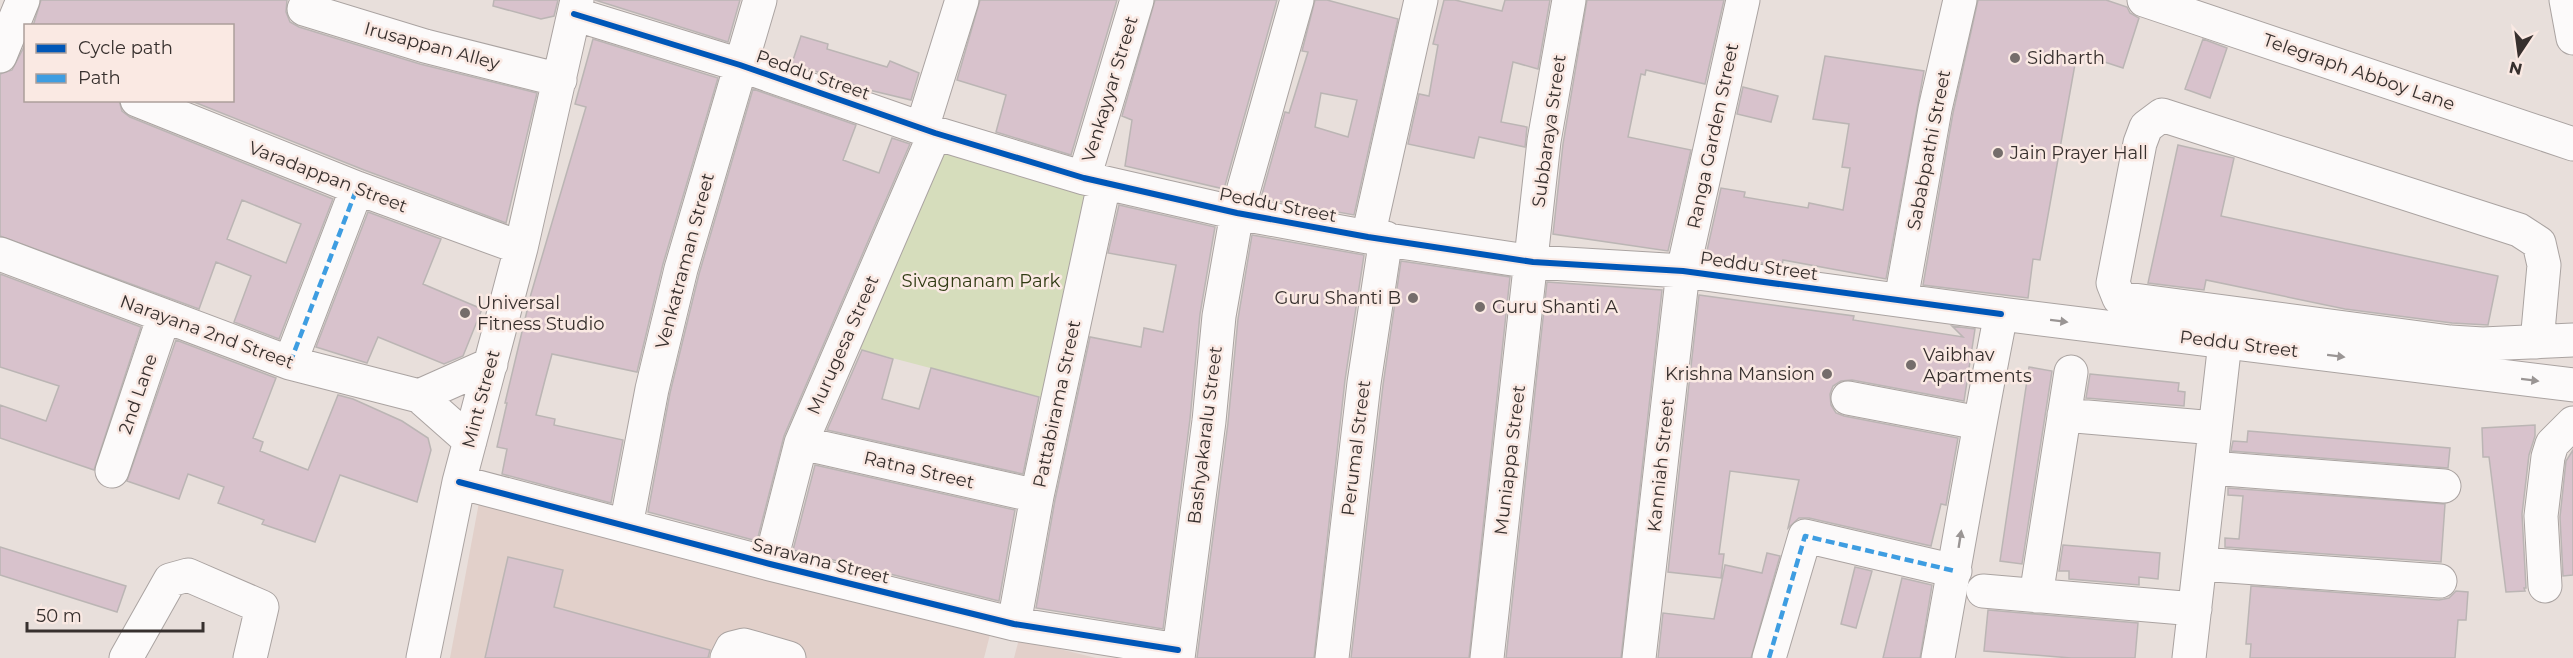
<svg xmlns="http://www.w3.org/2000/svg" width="2573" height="658" font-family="Montserrat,sans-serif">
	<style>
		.built { fill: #e2d0ca }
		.green { fill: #d6ddbc }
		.building { fill: #d8c2cc; stroke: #bbb5b4; stroke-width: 1.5; fill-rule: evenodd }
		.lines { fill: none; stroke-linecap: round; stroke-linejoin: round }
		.minor-casing { stroke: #aaa3a1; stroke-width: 35 }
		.major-casing { stroke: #aaa3a1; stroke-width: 35 }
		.minor { stroke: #fcfafa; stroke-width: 33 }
		.major { stroke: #fcfafa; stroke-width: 33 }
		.quiet { stroke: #3e9de1; stroke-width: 4.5; stroke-dasharray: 9 4.5; stroke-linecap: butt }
		.cycleway-casing { stroke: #fae9e3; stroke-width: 10 }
		.cycleway { stroke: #0057b8; stroke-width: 6 }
		.oneway { fill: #9a9594 }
		.poi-dot { fill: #756d6b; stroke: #fae9e3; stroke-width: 2 }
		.labels { text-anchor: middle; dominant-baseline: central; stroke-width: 5; stroke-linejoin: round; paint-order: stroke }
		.street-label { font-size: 18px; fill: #37302e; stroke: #fae9e3 }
		.poi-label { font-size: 18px; fill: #37302e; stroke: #fae9e3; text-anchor: start }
		.park-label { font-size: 18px; fill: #303b13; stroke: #fae9e3 }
	</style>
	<rect width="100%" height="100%" fill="#e8dfdb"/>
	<path class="built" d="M480 497 994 619 984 658H450Z
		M1019 639 1096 658H1014Z"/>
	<path class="green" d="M937 145 1093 195 1048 399 854 348Z"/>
	<path class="building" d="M41 0H287L286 12 290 22 299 27 420 64 537 93 506 223 364 170 189 100H232V26H33Z
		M494 0H558L554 16 541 19 493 6Z
		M595 0H740L728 42Z
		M980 0H1117L1071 155 996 132 1006 95 957 80Z
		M1155 0H1277L1224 189 1125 166 1132 120 1122 116Z
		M1315 0H1327L1398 19 1354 215 1261 198 1285 112 1289 113 1308 52 1302 51ZM1321 93 1357 100 1348 137 1315 127Z
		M1444 0H1455L1502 11 1505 0H1550L1538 69 1513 62 1501 122 1527 127 1525 147 1479 137 1474 158 1408 144 1419 94 1429 96 1438 45 1433 44Z
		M1587 0H1724L1705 84 1646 70 1645 75 1641 74 1628 137 1691 150 1668 251 1553 234 1563 144Z
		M1978 0H2106L2127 7 2130 13 2139 18 2123 68 2077 53 2040 260 2033 259 2028 298 1923 285 1953 113Z
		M801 36 828 44 827 49 887 67 890 61 919 73 911 100 869 90 792 63Z
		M593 39 718 78 663 264 637 372 552 354 545 380 536 415 555 419 554 425 623 440 611 503 502 474 507 449 497 447 507 403H505L531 294 586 107 575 104Z
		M2203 39 2227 48 2210 98 2185 89Z
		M26 43V100H119L122 111 130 117 333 199 279 339 234 322 251 276 216 262 199 309 0 236V74L12 70ZM242 200 301 224 286 263 227 239Z
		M1825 56 1924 71 1886 279 1783 260 1782 266 1706 255 1721 188 1745 192 1744 197 1808 208 1809 203 1843 210 1850 168 1842 167 1849 124 1813 119Z
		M1743 87 1778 96 1771 122 1737 114Z
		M753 89 856 125 843 160 879 173 892 138 910 144 784 436 757 541 648 512 670 393 699 274Z
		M2178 145 2234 158 2221 216 2498 276 2488 325 2452 323 2345 309 2206 280 2204 290 2148 283Z
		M1119 205 1215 227 1200 314 1190 419 1163 629 1036 608 1055 500 1090 337 1141 347 1144 328 1163 332 1176 265 1108 253Z
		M368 212 441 239 423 284 482 309 463 356 444 364 378 337 367 363 316 347Z
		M1252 235 1364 255 1345 380 1314 658H1197L1228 423 1238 319Z
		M1401 261 1510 277 1469 658H1351L1383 385Z
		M0 274 141 327 94 470 0 438V405L46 421 59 386 0 367Z
		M1547 282 1662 290 1621 658H1506Z
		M1699 295 1854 316 1853 320 1963 337 1952 326 1975 329 1964 401 1852 380 1841 381 1833 386 1830 394 1831 405 1836 413 1844 416 1958 438 1946 505 1941 504 1931 546 1809 518H1799L1788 528 1799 480 1730 471 1719 554H1724L1721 578 1668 572Z
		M176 340 276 378 253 438 263 442 260 451 285 461 308 470 338 395 353 399 402 421 428 438 431 450 417 502 340 475 315 542 262 524 264 520 218 503 224 487 188 474 179 499 127 481Z
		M862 350 893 359 882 399 919 409 931 368 1039 397 1023 474 827 430Z
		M2029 367 2052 371 2022 564 2000 561Z
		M2090 374 2179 383 2178 391 2185 392 2184 406 2086 398Z
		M2535 425V436L2529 455 2522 514 2526 588H2524L2525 591 2506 592 2489 457H2483L2482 428Z
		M2248 431 2450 448 2448 468 2231 451 2233 441 2247 442Z
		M2573 450V575L2563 576 2560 517 2566 461Z
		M815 465 1015 510 999 601 793 550Z
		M2228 488 2445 504 2441 562 2225 547V538L2239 539 2243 496 2228 495Z
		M2063 545 2160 553 2158 579 2139 577V585L2069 579V571H2059Z
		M0 547 126 586 117 612 0 575Z
		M1767 553 1780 556 1751 658H1658L1663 613 1714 619 1725 565 1762 573Z
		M508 557 563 570 554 607 710 650 708 658H485Z
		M1855 567 1872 571 1856 628 1841 624Z
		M1902 578 1932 585 1920 658H1883Z
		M2251 586 2439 600 2449 598 2456 591 2468 592 2466 620H2458L2455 658H2250L2251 644H2246Z
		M1988 610 2138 623 2135 658H2071L1984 651Z"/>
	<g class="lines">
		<defs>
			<path id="minor" d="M308 0 304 9 425 46 560 80
				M2144 0 2573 144
				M574 14 740 65 935 133 1084 178 1237 213 1368 237 1533 262 1683 271 2001 314
				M0 56 23 0
				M137 100 357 188 521 248
				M922 128 962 0
				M1084 178 1137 0
				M1368 237 1421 0
				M0 254 290 363 419 396 470 441
				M1901 300 1935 109 1960 0
				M2537 342 2544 265 2539 243 2519 230 2162 115 2146 127 2140 143 2113 283 2119 298 2450 342 2483 344 2573 340
				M290 363 357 188
				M419 396 491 364
				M1848 398 1979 423
				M2064 415 2215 428
				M801 443 1037 496
				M2211 468 2444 486
				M112 471 164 316
				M459 482 770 564 1014 624 1178 650
				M626 526 652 389 681 269 760 0
				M770 564 801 443 935 133
				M2200 564 2440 581
				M2545 586 2541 516 2548 457 2552 444 2573 423
				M1983 591 2195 609
				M2036 596 2071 372
				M1014 624 1037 496 1104 184
				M126 658 170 580 188 575 262 607 250 658
				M423 658 459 482 521 248 577 0
				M727 658 732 648 744 645 789 658
				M1178 658 1209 421 1219 316 1237 213 1297 0
				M1332 658 1364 383 1386 238
				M1487 658 1544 141 1569 0
				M1639 658 1683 271 1743 0
				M1769 658 1805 536 1955 571
				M2189 658 2225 342"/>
			<path id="major" d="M2566 0 2573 38
				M1938 658C1959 543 1978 428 2001 314L2573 385"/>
		</defs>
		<use href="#minor" class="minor-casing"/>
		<use href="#major" class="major-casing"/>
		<use href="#minor" class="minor"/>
		<use href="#major" class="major"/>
		<path class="quiet" d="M290 363 357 188
			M1769 658 1805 536 1955 571"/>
		<defs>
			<path id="cycleway" d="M574 14 740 65 935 133 1084 178 1237 213 1368 237 1533 262 1683 271 2001 314
				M459 482 770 564 1014 624 1178 650"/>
		</defs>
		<use href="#cycleway" class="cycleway-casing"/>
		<use href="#cycleway" class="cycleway"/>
	</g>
	<defs><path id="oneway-solid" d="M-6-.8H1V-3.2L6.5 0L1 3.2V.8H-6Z" transform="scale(1.5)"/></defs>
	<g class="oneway">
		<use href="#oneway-solid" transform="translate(2059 321) rotate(7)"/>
		<use href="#oneway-solid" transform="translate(2336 356) rotate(7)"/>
		<use href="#oneway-solid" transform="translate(2530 380) rotate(7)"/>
		<use href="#oneway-solid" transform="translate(1960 539) rotate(-81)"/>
	</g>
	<g class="poi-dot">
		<circle cx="2015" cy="58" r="6"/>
		<circle cx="1998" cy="153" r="6"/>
		<circle cx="1413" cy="298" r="6"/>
		<circle cx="1480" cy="307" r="6"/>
		<circle cx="465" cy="313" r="6"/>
		<circle cx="1911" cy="365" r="6"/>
		<circle cx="1827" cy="374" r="6"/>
	</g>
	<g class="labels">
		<g class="street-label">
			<text transform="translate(432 46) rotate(15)">Irusappan Alley</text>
			<text transform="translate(2359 72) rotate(19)">Telegraph Abboy Lane</text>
			<text transform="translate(813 75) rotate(19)">Peddu Street</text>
			<text transform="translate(1110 89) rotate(-73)">Venkayyar Street</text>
			<text transform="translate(1549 131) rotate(-82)">Subbaraya Street</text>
			<text transform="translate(1713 136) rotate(-78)">Ranga Garden Street</text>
			<text transform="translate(1929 150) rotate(-79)">Sababpathi Street</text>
			<text transform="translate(328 177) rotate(21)">Varadappan Street</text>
			<text transform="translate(1278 205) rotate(11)">Peddu Street</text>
			<text transform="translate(685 261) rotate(-75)">Venkatraman Street</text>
			<text transform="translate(1759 266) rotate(8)">Peddu Street</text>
			<text transform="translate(207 332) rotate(20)">Narayana 2nd Street</text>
			<text transform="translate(2239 344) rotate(7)">Peddu Street</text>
			<text transform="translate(843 345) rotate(-66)">Murugesa Street</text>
			<text transform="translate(138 394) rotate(-71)">2nd Lane</text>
			<text transform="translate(481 399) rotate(-75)">Mint Street</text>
			<text transform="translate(1057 404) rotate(-78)">Pattabirama Street</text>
			<text transform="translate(1205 435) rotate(-83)">Bashyakaralu Street</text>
			<text transform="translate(1356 448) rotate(-83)">Perumal Street</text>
			<text transform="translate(1510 460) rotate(-83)">Muniappa Street</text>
			<text transform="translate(1661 465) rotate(-84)">Kanniah Street</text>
			<text transform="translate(919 470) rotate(13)">Ratna Street</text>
			<text transform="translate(821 561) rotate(14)">Saravana Street</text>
		</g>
		<g class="poi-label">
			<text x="2027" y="58">Sidharth</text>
			<text x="2010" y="153">Jain Prayer Hall</text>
			<text x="1401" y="298" text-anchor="end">Guru Shanti B</text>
			<text x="477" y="303">Universal<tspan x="477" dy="21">Fitness Studio</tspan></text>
			<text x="1492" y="307">Guru Shanti A</text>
			<text x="1923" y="355">Vaibhav<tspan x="1923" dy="21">Apartments</tspan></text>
			<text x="1815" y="374" text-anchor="end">Krishna Mansion</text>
		</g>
		<g class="park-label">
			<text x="981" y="281">Sivagnanam Park</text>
		</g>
	</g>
	<rect x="24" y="24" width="210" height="78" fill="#fae9e3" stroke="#ac9f9b" stroke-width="1.5"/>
	<rect x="36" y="44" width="30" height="9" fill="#0057b8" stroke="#ac9f9b" stroke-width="1.5"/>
	<text x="78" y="54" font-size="18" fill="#37302e">Cycle path</text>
	<rect x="36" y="74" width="30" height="9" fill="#3e9de1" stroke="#ac9f9b" stroke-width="1.5"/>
	<text x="78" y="84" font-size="18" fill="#37302e">Path</text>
	<g transform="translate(2519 54) rotate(193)" stroke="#fae9e3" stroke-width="4.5" paint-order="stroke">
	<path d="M0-4.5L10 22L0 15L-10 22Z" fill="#37302e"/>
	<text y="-9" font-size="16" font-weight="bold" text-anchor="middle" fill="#37302e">N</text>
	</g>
	<path d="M27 622v9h176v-9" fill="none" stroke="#37302e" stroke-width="3"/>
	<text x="36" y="622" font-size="18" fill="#37302e" stroke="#fae9e3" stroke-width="4.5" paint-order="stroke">50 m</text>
</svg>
